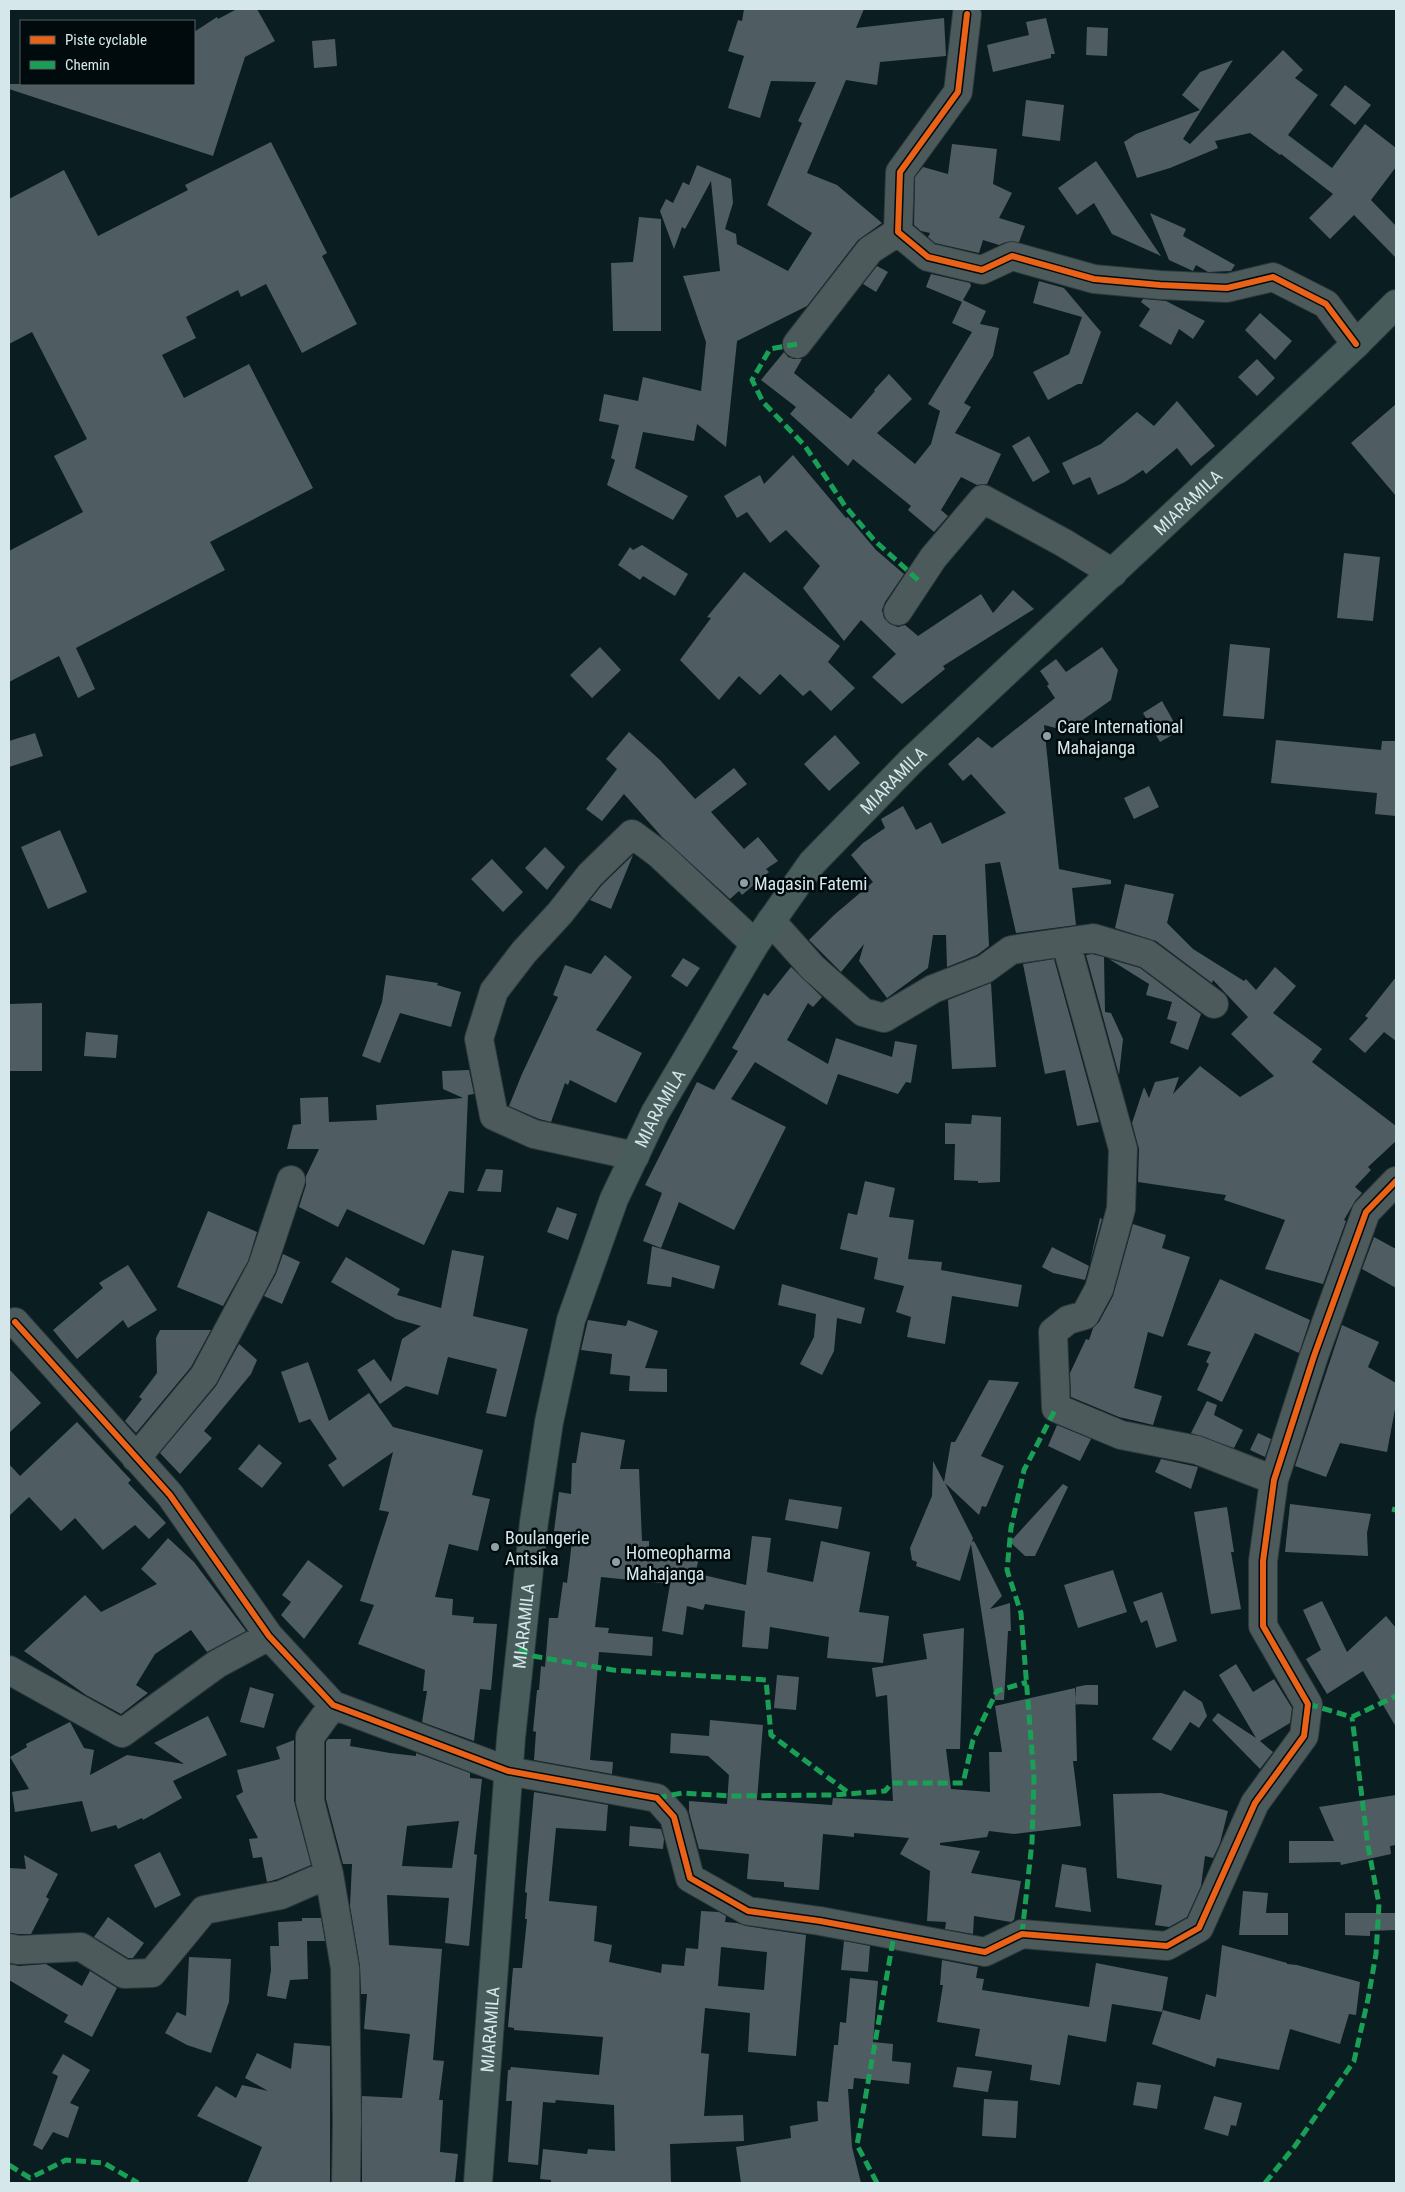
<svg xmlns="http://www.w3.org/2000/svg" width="1405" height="2192" font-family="'Roboto Condensed',sans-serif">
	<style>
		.building { fill: #4f5d62; fill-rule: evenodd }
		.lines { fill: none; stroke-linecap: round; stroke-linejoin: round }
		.street-casing { stroke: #2c383b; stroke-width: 30 }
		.primary-casing { stroke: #2c383b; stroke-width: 30 }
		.street { stroke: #4d5a5c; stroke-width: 28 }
		.primary { stroke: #485c5c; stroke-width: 28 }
		.quiet { stroke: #1a9f57; stroke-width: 5; stroke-dasharray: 10 5; stroke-linecap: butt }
		.cycleway-casing { stroke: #010b0d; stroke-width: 9 }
		.cycleway { stroke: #ea6118; stroke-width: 6 }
		.poi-dot { fill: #8ea0a3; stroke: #010b0d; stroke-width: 2 }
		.labels { text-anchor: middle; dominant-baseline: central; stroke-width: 5; stroke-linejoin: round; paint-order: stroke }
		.street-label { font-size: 18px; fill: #d5e7ea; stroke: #010b0d }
		.poi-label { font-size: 18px; fill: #d5e7ea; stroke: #010b0d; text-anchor: start }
	</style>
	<rect width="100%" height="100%" fill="#0a1d20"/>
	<path class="building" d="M237 9H257L275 41 245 57 213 156 9 89V84H194V32L217 17 218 19Z
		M744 9H864L856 28 944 18 946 56 880 62 877 85 846 80 807 173 837 185 882 223 858 240 807 306 737 341 726 447 697 424 694 441 643 432 635 468 688 496 673 520 607 485 615 460 611 458 619 425 599 421 604 394 638 401 643 377 701 391 706 342 683 276 720 271 711 181 685 229 682 227 674 249 660 211 666 199 673 203 683 182 689 185 697 165 731 179 733 203 725 229 736 234 737 244 788 271 812 233 767 205 802 123 798 121 816 82 771 81 760 118 728 108 744 56 728 51 738 20 742 21Z
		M1046 18 1055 54H1051V58L993 72 987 45 1029 35 1026 22Z
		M1087 27 1108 28 1107 56 1086 55Z
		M335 39 337 66 314 68 312 41Z
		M1283 50 1303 70 1295 78 1318 95 1288 135 1332 168 1365 124 1396 148V167L1371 200 1396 226V258L1354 215 1330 239 1309 218 1333 194 1281 154 1280 155 1250 133 1215 141 1218 148 1170 168 1137 178 1124 142 1136 134 1200 110 1182 95 1200 72 1233 60 1183 139 1190 144Z
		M1345 85 1371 105 1355 125 1330 105Z
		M1026 100 1064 105 1060 141 1022 136Z
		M271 142 327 253 322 256 357 324 302 353 266 284 241 297 238 290 186 317 196 338 162 355 184 398 249 364 313 488 210 542 225 570 76 648 95 689 78 698 59 656 9 682V551L83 512 54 456 87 439 32 332 9 344V199L64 170 98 236 188 190 185 185Z
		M952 144 997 149 993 184 1012 193 999 218 1025 226 1019 242H1006L999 245 983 240 979 253 935 243 928 237 930 233 921 231 914 225 915 177 923 167 948 174Z
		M1096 161 1161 256 1112 234 1094 203 1077 215 1058 188Z
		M1150 213 1186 229 1183 236 1235 265 1231 271 1208 272 1196 265 1193 271 1169 260Z
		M639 217 661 219V331H613L611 263 633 262Z
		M877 266 888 272 876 292 863 284Z
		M931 274 970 283 971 286 963 300 986 311 980 324 999 328 993 356 964 403 971 407 955 433 1001 454 987 484 977 485 961 477 941 510 948 516 934 532 908 510 911 506 853 459 848 466 790 414 796 407 761 380 784 352 788 357 794 359H802L794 373 851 419 875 391 874 390 889 374 912 399 877 433 915 464 931 444 940 411 928 404 972 332 952 323 962 302 926 287Z
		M1039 281 1064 288 1101 332 1082 384H1078L1048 400 1033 372 1069 354 1082 317 1033 303Z
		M1143 299 1166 301 1205 321 1193 339 1179 329 1171 345 1139 326 1150 309 1141 302Z
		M1260 313 1292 341 1275 360 1245 330Z
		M1257 359 1275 378 1257 396 1238 377Z
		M1177 401 1215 446 1191 466 1177 448 1146 474 1143 470 1125 482 1098 495 1090 477 1073 485 1062 463 1101 444 1137 412 1154 426Z
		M1396 404V496L1351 443Z
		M1029 436 1050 472 1033 482 1012 446Z
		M793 455 846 518 848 517 876 550 904 574 885 602 882 610 884 618 890 624 898 627 905 625 918 636 981 594 993 613 1013 590 1034 609 943 666 945 669 902 704 872 677 896 654 861 620 844 641 803 588 820 566 786 530 770 543 747 512 737 518 724 496 760 475 764 484Z
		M642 545 688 574 675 596 643 576 640 580 618 565 630 547 633 550Z
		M1344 553 1380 557 1373 621 1337 618Z
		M744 572 840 646 828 662 855 688 831 711 810 690 803 696 780 674 760 695 739 676 719 700 680 660 711 618 707 617Z
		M1230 644 1270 648 1264 719 1223 716Z
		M600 647 621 670 592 698 570 675Z
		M1102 647 1118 670 1111 700 1067 731 1044 725 1059 869 1111 880V884L1072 888 1076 925 1016 933 1000 862 985 864 989 946 977 955 947 967 946 935H933L928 968 887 998 859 961 864 944 841 972 809 940 834 915 873 882 851 855 863 843 885 828 881 819 903 806 916 830 931 822 942 844 1006 813 971 774 963 781 948 764 978 737 992 748 1055 698 1047 686 1049 684 1040 671 1056 659 1066 672Z
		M1162 701 1179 731 1160 742 1143 713Z
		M629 732 660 760 695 799 734 768 747 784 711 812 744 849 758 837 778 861 766 869 769 872 742 895 739 891 730 899 662 837 624 794 602 821 586 809 617 769 606 759Z
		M35 733 43 756 9 767V741Z
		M835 735 860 763 829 791 804 764Z
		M1276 740 1381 750 1382 741H1396V816L1375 814 1377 793 1271 783Z
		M1149 786 1159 807 1134 819 1124 798Z
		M60 830 87 892 48 909 21 847Z
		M545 847 565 867 547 890 525 868Z
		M633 855 611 909 590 900 602 885Z
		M492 859 523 892 503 912 471 879Z
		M1125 884 1174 894 1167 923 1193 949 1244 981 1246 979 1256 990 1275 967 1296 986 1273 1013 1322 1049 1312 1062 1396 1126V1141L1368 1167 1371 1170 1355 1187 1362 1193 1355 1201 1344 1220 1346 1221 1323 1284 1265 1269 1285 1220 1224 1200 1226 1195 1138 1182 1139 1149 1132 1123 1144 1087 1149 1098 1155 1082 1179 1077 1173 1094 1200 1066 1240 1097 1274 1076 1231 1034 1248 1017 1213 980 1212 983 1156 941 1115 928Z
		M1092 954 1104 957 1105 1012 1111 1013 1123 1039 1119 1075 1086 955Z
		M605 955 632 977 596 1030 642 1053 616 1103 570 1080 568 1085 565 1083 551 1122 539 1119 509 1106 522 1074 558 997 553 995 565 965 591 974Z
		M683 958 700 968 687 987 671 976Z
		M1054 959 1099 1122 1077 1126 1065 1070 1045 1074 1023 964Z
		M1109 959 1140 968 1201 1014 1188 1050 1170 1043 1177 1022 1167 1019 1172 1002 1146 995 1149 984Z
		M791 967 822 997 813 1007 808 1003 787 1040 828 1064 836 1038 892 1057 895 1041 917 1045 911 1083 906 1082 898 1094 838 1074 827 1105 755 1062 731 1099 786 1127 734 1230 679 1202 661 1248 643 1241 662 1193 645 1185 697 1082 714 1090 738 1051 732 1048 764 993 768 996Z
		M386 975 438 983 437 985 461 992 451 1027 400 1013 380 1063 362 1056 382 1002Z
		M1396 977V1041L1384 1032 1365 1053 1349 1039 1368 1018 1365 1016Z
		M991 983 996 1067 952 1069 948 1000Z
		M42 1003V1071H9V1004Z
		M86 1032 118 1035 116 1058 84 1056Z
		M469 1070 474 1094 468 1095 464 1193 449 1191 424 1245 347 1209 338 1227 299 1207 306 1185V1176L319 1149H287L293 1125 301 1124 300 1098 328 1097 329 1122 377 1120 376 1105 463 1098 443 1089 442 1071Z
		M972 1115 1001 1117 1000 1182 978 1183V1181L954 1180 955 1144H945V1123L971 1124Z
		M486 1169 503 1170 501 1192 477 1191Z
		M865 1181 895 1188 889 1217 914 1220 908 1259 942 1262 941 1270 1022 1285 1018 1307 952 1296 945 1344 907 1337 911 1317 896 1312 904 1286 874 1279 878 1258 840 1249 848 1213 857 1215Z
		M557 1207 577 1214 568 1240 547 1232Z
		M208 1211 257 1232 248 1261 223 1306 177 1287Z
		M1100 1218 1102 1219 1085 1280 1053 1273 1042 1267 1052 1247 1089 1266Z
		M1133 1224 1166 1235 1162 1248 1190 1257 1163 1337 1148 1332 1134 1388 1162 1396 1153 1425 1119 1417 1071 1397 1070 1373 1086 1339 1089 1340 1093 1328 1099 1322 1113 1296Z
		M1374 1237 1396 1249V1288L1362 1269Z
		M652 1246 720 1266 714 1289 672 1277 671 1287 647 1284Z
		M452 1250 484 1256 473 1316 528 1329 506 1417 486 1413 497 1369 448 1357 438 1395 406 1386 380 1404 357 1370 374 1359 391 1382 402 1339 421 1326 396 1319 331 1282 346 1257 400 1289 397 1295 441 1308Z
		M283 1254 300 1262 282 1304 264 1296 276 1274Z
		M128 1265 157 1310 128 1328 123 1320 77 1359 53 1330 103 1288 99 1283Z
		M1220 1279 1310 1320 1299 1353 1255 1333 1222 1402 1197 1390 1209 1364 1206 1362 1211 1352 1187 1345Z
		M782 1284 865 1308 861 1324 837 1318 834 1351 822 1375 800 1364 814 1337 816 1314 778 1305Z
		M588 1320 626 1326 628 1320 658 1331 645 1368 667 1369V1392L629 1391 630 1376 610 1374 612 1354 581 1350Z
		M1342 1325 1379 1342 1368 1367 1396 1383V1404L1387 1452 1340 1443 1326 1477 1295 1466Z
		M160 1330H211L191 1367 136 1433 125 1421 142 1399 139 1397 157 1373 156 1338Z
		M239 1344 257 1360 251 1374 204 1431 212 1438 180 1474 160 1453 216 1386Z
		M308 1362 329 1421 369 1393 393 1427 483 1450 472 1495 490 1499 478 1551 449 1544 435 1597 453 1599 452 1615 474 1617 473 1623 497 1624 491 1690 480 1689 474 1741 422 1722 427 1691H423L425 1670 358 1644 374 1605 360 1601 389 1512 379 1510 393 1452 343 1487 328 1465 337 1459 310 1419 299 1423 281 1372Z
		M9 1369 41 1403 9 1433Z
		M989 1380 1019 1382 981 1456 1004 1466 986 1507 982 1506 979 1515 945 1483 973 1538 972 1542 974 1541 1002 1596 990 1609 1010 1603 1011 1631H1008L1004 1700H995L971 1544 960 1581 916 1566 917 1562 912 1560 910 1548 932 1496 933 1461 944 1482 951 1442H955Z
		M1207 1401 1217 1405 1214 1415 1243 1430 1234 1448 1191 1433Z
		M77 1422 131 1480 128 1483 166 1523 149 1539 135 1525 103 1550 75 1518 61 1531 29 1497 9 1516V1464L20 1476Z
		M1057 1425 1091 1439 1080 1461 1048 1446Z
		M581 1432 625 1440 620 1469H639L642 1541H649V1547L699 1559 695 1573 746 1585 752 1536 771 1538 767 1572 813 1582 821 1541 870 1552 859 1612 889 1616 883 1663 827 1658 829 1637 770 1627 768 1649 742 1647 745 1611 705 1604 703 1610 687 1606 683 1635 662 1631 670 1584 601 1577 595 1627 609 1628 608 1633 653 1637 652 1656 599 1652 590 1760 613 1762 612 1774 534 1760 536 1732 533 1731 537 1690H539L541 1666 545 1667 549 1618H558L563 1582 567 1583 573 1533 554 1531 559 1492 571 1494 572 1463H576Z
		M1258 1433 1271 1439 1265 1457 1250 1450Z
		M259 1444 282 1463 262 1488 238 1469Z
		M1161 1459 1198 1467 1191 1489 1155 1472Z
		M1063 1484 1068 1487 1035 1556H1025L1010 1542Z
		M789 1499 842 1507 838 1529 785 1520Z
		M1290 1504 1371 1514 1367 1533 1368 1556 1285 1552Z
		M1227 1507 1234 1552H1231L1241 1609 1211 1614 1194 1512Z
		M168 1538 194 1562 246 1631 207 1652 191 1630 155 1654 136 1685 148 1693 121 1714 86 1695 24 1651 85 1595 101 1612 157 1584 141 1569Z
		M308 1560 343 1586 304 1639 281 1615 291 1602 282 1595Z
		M1113 1570 1127 1612 1078 1628 1064 1585Z
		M1162 1592 1177 1641 1156 1648 1147 1620 1141 1623 1133 1602Z
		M1322 1601 1347 1652 1386 1616 1396 1628V1727L1363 1671 1327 1694 1306 1659 1321 1650 1303 1610Z
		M964 1628 960 1749H946L951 1789 990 1792 989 1752H1002L995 1706 1075 1688 1077 1761H1073L1081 1826 1014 1834 989 1831 987 1837 940 1843V1845L980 1851 971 1873 1021 1881 1014 1920 1011 1922 974 1916 973 1934 945 1929 946 1922 927 1921 930 1871 900 1854 909 1838 854 1833V1837L823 1834 819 1890 784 1887V1882L747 1879 749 1854 699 1849 689 1812V1801L727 1804 729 1775 708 1756 670 1753 671 1733 709 1736 710 1720 763 1725 757 1800 832 1805 833 1798 893 1801 887 1695 876 1697 872 1668 927 1659 923 1634Z
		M1236 1664 1253 1692 1274 1679 1292 1708 1290 1723 1260 1741 1273 1752 1260 1769 1212 1720 1218 1713 1256 1738 1219 1675Z
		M777 1675 799 1677 796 1710 774 1708Z
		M1086 1685H1098V1705L1075 1704 1076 1687Z
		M250 1687 274 1694 264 1728 240 1722Z
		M1184 1690 1202 1702 1207 1716 1199 1728 1190 1722 1171 1751 1152 1739Z
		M208 1716 227 1755 173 1781 182 1798 143 1820 142 1818 118 1829 116 1825 91 1832 82 1801 15 1812 12 1792 29 1789 10 1757 27 1747 26 1744 70 1722 84 1748 94 1750 90 1775 127 1755 184 1764 154 1743Z
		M328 1739H351L350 1746 390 1753 416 1756V1753L470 1773V1778L482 1779 474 1854 477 1855 469 1946 445 1943 449 1898 387 1895 389 1945 442 1949 433 2060 444 2061 439 2100H443L440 2152 458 2154 455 2183H362V2096L402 2098 410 2034 364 2029 367 1994H361L360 1966 350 1906 352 1864H343L326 1799V1742ZM459 1821 452 1868 402 1866 407 1826Z
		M294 1740V1801L311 1865 278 1879 267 1882 262 1857 253 1858 249 1839 258 1838 236 1796 243 1792 237 1770 280 1759 276 1747Z
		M534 1792 608 1805 606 1831 556 1828 549 1901 597 1906 594 1941 612 1945 609 1962 661 1973 662 1964 684 1966 686 1948 698 1949 701 1911 719 1912 726 1916 725 1922 737 1923 746 1926 806 1935 796 2056 748 2052 750 2013 705 2008 701 2053 709 2054 704 2116 743 2115 744 2141 670 2144 671 2183H551V2180L540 2179 543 2149 587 2154 588 2149 615 2151 614 2105 556 2100 555 2103 543 2102 538 2165 508 2162 512 2101H506L508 2070H510L511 2067 599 2075 603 2037 514 2030V2028L508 2027 513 1968H522L527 1919H525L527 1893 525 1892ZM721 1947 767 1952 764 1990 718 1986Z
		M1161 1793 1228 1811 1220 1843 1213 1858 1205 1856 1201 1886 1187 1917 1169 1927 1155 1925 1162 1885 1117 1878 1113 1794Z
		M1396 1795V1845L1390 1846 1391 1854 1341 1865 1340 1862 1289 1863V1841H1334L1319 1807Z
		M630 1826 661 1829 664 1839 663 1849 629 1846Z
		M160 1852 181 1895 155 1908 134 1865Z
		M24 1855 58 1874 46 1897 49 1899 31 1934H19L9 1933V1868L26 1869Z
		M1062 1864 1086 1868 1091 1912 1055 1907Z
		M1243 1891 1268 1893 1266 1913H1288V1935H1239Z
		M1345 1913H1396V1930L1370 1931V1936L1345 1935Z
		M108 1917 144 1943 133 1958H128L94 1937Z
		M302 1918H321L325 1941H307L308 1979 290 1980 286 1999 267 1996 271 1970 270 1946H279L278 1922 302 1921Z
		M844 1941 870 1946 868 1972 841 1970Z
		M1222 1945 1287 1963V1964L1297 1965 1360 1982 1356 2015 1349 2014 1340 2044 1290 2029 1279 2070 1217 2058 1215 2067 1152 2044 1163 2010 1200 2020 1206 1994 1216 1997Z
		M189 1957 231 1959 229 2002 211 2053 187 2045 165 2033 177 2012 186 2016Z
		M942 1960 978 1967 976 1978 984 1979 982 1990 1089 2007 1096 1963 1168 1977 1162 2012 1112 2004 1106 2042 1068 2035 1060 2085 1030 2080 1032 2065 975 2056 980 2029 937 2022 943 1985H940Z
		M9 1964 19 1966 46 1964 82 1986 90 1971 117 1988 92 2037 64 2022 68 2015 9 1980Z
		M850 1978 878 1981 873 2042 893 2044 892 2061 911 2063 909 2084 854 2078 853 2089H848L852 2147 861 2183H741L736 2147 791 2138 790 2126 818 2121 817 2101 828 2102 834 2045H838L840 2022 846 2023Z
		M294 2043 330 2046V2183H247L262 2147 197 2116 216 2086 236 2098 242 2085 268 2091 245 2078 257 2053 291 2069Z
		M63 2054 90 2070 70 2103 79 2107 68 2138 53 2132 42 2150 33 2145 58 2076 52 2073Z
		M957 2067 992 2071 988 2092 953 2087Z
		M1137 2082 1161 2085 1157 2109 1133 2105Z
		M1214 2096 1242 2103 1236 2126 1231 2125 1228 2136 1204 2129Z
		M984 2099 1018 2101 1016 2138 982 2136Z"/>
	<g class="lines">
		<defs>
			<path id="street" d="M967 14 958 92 900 172 898 232 928 257 982 270 1012 256 1094 279 1160 285 1227 288 1273 277 1326 304 1356 344
				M797 344 870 250 898 232
				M898 611 933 558 983 499 1064 543 1113 573
				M771 921 813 968 863 1012 884 1018 933 989 985 969 1011 950 1093 938 1147 954 1214 1004
				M1066 943 1123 1149 1121 1209 1099 1289 1085 1315 1068 1320 1053 1332 1056 1408 1121 1435 1197 1450 1274 1480
				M635 1156 534 1134 494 1116 479 1039 494 991 524 952 560 913 590 875 632 834 659 854 755 944
				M15 1322 170 1495 269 1636 333 1705 508 1771 657 1798 674 1817 690 1878 748 1911 820 1921 985 1952 1022 1934 1167 1946 1199 1928 1255 1803 1304 1736 1308 1704 1263 1626V1561L1274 1480 1314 1356 1366 1212 1396 1181
				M136 1458 204 1376 262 1267 291 1180
				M9 1670 122 1733 217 1664 269 1636
				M333 1705 310 1737V1801L329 1874 345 1968 347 2121 346 2183
				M9 1948 18 1950 81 1947 124 1974 152 1973 204 1910 281 1895 329 1874"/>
			<g id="primary">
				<path id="s1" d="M478 2183 511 1738 534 1522 549 1422 571 1320 614 1199 655 1113 755 944 812 863 911 761 1356 344 1396 304"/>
			</g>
		</defs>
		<use href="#street" class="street-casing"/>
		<use href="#primary" class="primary-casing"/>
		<use href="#street" class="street"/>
		<use href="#primary" class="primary"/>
		<path class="quiet" d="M797 344 770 349 752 380 763 402 805 446 845 506 874 540 918 580
			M1392 1509 1396 1510
			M519 1649 533 1656 613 1670 766 1680 771 1735 850 1794
			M1308 1704 1352 1717 1396 1696
			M657 1798 682 1793 731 1796 834 1795 885 1791 892 1783H963L973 1740 997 1691 1027 1682
			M1022 1934 1032 1842 1034 1778 1021 1613 1007 1570 1011 1528 1024 1470 1056 1408
			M9 2165 30 2178 66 2160 104 2163 138 2183
			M877 2183 857 2145 894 1935
			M1265 2183 1295 2146 1354 2061 1368 1999 1376 1954 1379 1904 1368 1846 1352 1717"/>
		<defs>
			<path id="cycleway" d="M967 14 958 92 900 172 898 232 928 257 982 270 1012 256 1094 279 1160 285 1227 288 1273 277 1326 304 1356 344
				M15 1322 170 1495 269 1636 333 1705 508 1771 657 1798 674 1817 690 1878 748 1911 820 1921 985 1952 1022 1934 1167 1946 1199 1928 1255 1803 1304 1736 1308 1704 1263 1626V1561L1274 1480 1314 1356 1366 1212 1396 1181"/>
		</defs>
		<use href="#cycleway" class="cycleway-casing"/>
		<use href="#cycleway" class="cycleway"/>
	</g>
	<g class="poi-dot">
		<circle cx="1047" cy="736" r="5"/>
		<circle cx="744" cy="883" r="5"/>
		<circle cx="495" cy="1547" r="5"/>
		<circle cx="616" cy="1562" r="5"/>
	</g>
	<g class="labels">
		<g class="street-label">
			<text stroke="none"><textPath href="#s1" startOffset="1909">MIARAMILA</textPath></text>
			<text stroke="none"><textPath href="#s1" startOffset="1504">MIARAMILA</textPath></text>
			<text stroke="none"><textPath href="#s1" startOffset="1099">MIARAMILA</textPath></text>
			<text stroke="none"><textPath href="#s1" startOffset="559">MIARAMILA</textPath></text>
			<text stroke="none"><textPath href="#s1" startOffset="154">MIARAMILA</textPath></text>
		</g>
		<g class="poi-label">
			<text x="1057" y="726">Care International<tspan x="1057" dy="21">Mahajanga</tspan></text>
			<text x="754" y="883">Magasin Fatemi</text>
			<text x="505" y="1537">Boulangerie<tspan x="505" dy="21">Antsika</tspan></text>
			<text x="626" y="1552">Homeopharma<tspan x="626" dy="21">Mahajanga</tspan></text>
		</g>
	</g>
	<rect width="1405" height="2192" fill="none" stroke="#d5e7ea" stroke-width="20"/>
	<rect x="20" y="20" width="175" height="65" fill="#010b0d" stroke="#566365"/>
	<rect x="30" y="36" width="25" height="8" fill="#ea6118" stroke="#566365"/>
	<text x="65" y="45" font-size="15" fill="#d5e7ea">Piste cyclable</text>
	<rect x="30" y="61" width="25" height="8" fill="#1a9f57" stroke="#566365"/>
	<text x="65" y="70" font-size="15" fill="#d5e7ea">Chemin</text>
</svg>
